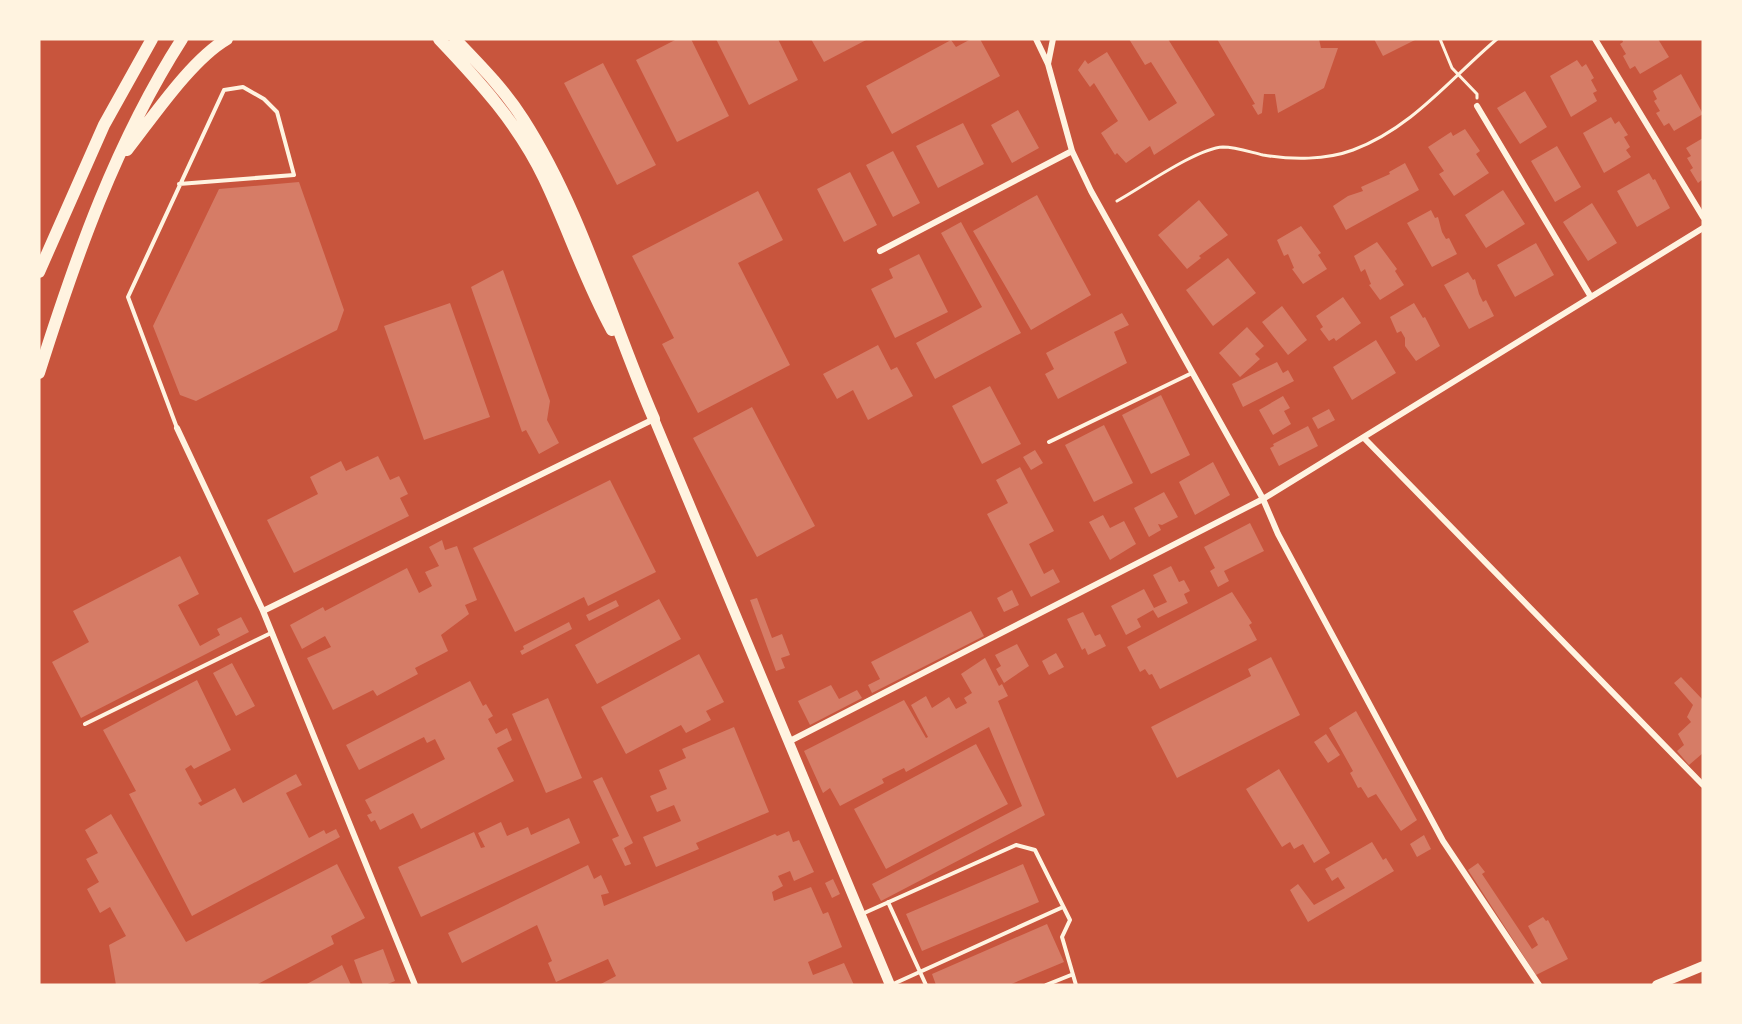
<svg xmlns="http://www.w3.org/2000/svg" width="1742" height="1024" font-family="'Titillium Web',sans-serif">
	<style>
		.building { fill: #d67c66 }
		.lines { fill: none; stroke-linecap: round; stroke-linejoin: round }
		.path { stroke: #fff3e0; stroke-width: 3 }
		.service { stroke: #fff3e0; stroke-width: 4 }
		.minor { stroke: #fff3e0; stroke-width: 6 }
		.primary { stroke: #fff3e0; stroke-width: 10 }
		.trunk { stroke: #fff3e0; stroke-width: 12 }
	</style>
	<rect width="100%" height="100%" fill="#c8553d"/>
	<path class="building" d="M677 39H691L729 116 677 142 636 60Z
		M716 39H778L798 80 749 105Z
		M811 39H868L824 62Z
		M971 39H980L1000 76 892 134 866 86 951 40 956 47Z
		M1129 39H1168L1215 115 1154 155 1150 146 1126 163 1117 153 1115 155 1101 133 1118 121 1094 83 1090 87 1078 70 1085 60 1088 64 1107 52 1149 121 1177 103 1151 62 1145 65Z
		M1217 39H1319L1321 48H1338L1324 88 1278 113 1275 94H1264L1262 113 1258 115 1252 105 1255 104Z
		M1374 39H1417L1383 56Z
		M1622 39H1658L1669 57 1640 74 1635 66 1630 69 1623 56 1626 54 1620 44 1623 42Z
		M1577 60 1582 67 1586 64 1594 78 1591 80 1597 91 1593 93 1597 101 1571 117 1550 76Z
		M603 63 656 165 617 185 564 83Z
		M1681 74 1703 114 1674 131 1669 123 1664 126 1656 113 1660 111 1654 101 1657 99 1653 91Z
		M1525 91 1547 127 1520 144 1497 108Z
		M1018 110 1039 148 1012 163 991 125Z
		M1611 117 1615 124 1619 121 1628 135 1624 137 1630 147 1626 150 1631 157 1604 173 1583 133Z
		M963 123 984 164 938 188 916 146Z
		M1465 129 1480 151 1476 154 1489 173 1454 196 1439 174 1444 171 1428 147 1451 132 1453 136Z
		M1703 138V179L1698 183 1690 170 1693 168 1687 158 1691 156 1686 148Z
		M1557 146 1581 187 1555 202 1531 161Z
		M893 151 920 203 893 217 866 165Z
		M1405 163 1419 190 1346 230 1333 206 1348 196 1363 191 1361 187 1390 174 1389 172Z
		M850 172 877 225 844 242 817 189Z
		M1649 173 1653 180 1655 179 1670 208 1637 227 1617 191Z
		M299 182 344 310 337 330 196 401 180 395 153 326 219 189Z
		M1503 190 1525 224 1486 248 1465 215Z
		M758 191 783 240 738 263 790 365 698 413 662 344 674 338 632 256Z
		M1037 195 1091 295 1031 330 973 231Z
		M1199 200 1228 235 1199 256 1201 258 1187 269 1158 235Z
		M1592 203 1617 243 1588 261 1563 222Z
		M1431 210 1435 218 1438 217 1442 232 1446 239 1449 238 1457 254 1432 267 1407 223Z
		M961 222 1021 333 935 379 916 343 982 307 941 233Z
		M1301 226 1321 253 1318 255 1327 269 1303 284 1292 269 1294 268 1288 254 1284 256 1277 240Z
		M1377 242 1397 269 1395 271 1404 285 1380 300 1369 285 1371 284 1365 269 1361 272 1354 256Z
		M1536 243 1554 275 1515 297 1497 265Z
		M919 254 948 312 895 338 871 289 893 278 889 269Z
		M1228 258 1256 293 1213 326 1186 290Z
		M503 270 550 401 547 420 559 443 539 454 526 430 522 432 471 287Z
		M1468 272 1473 280 1475 279 1479 294 1483 302 1486 300 1494 316 1469 329 1444 285Z
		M1343 297 1361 323 1336 341 1334 338 1329 341 1320 329 1323 327 1316 316Z
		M450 303 490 417 424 440 384 326Z
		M1414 303 1423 318 1425 317 1440 346 1416 361 1405 346V338L1401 331 1397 333 1390 317Z
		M1282 306 1307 340 1288 355 1262 322Z
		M1122 313 1129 325 1114 332 1127 363 1058 399 1045 374 1054 369 1046 353Z
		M1247 327 1264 346 1255 354 1260 359 1240 377 1219 353Z
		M1376 340 1396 373 1352 400 1333 367Z
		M878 345 891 370 897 367 913 396 868 420 853 390 837 399 823 374Z
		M1277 362 1283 373 1288 370 1294 381 1243 407 1232 384Z
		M990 386 1021 444 982 464 952 406Z
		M1161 395 1190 455 1151 474 1122 415Z
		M1283 396 1290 408 1284 411 1291 424 1273 435 1259 410Z
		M752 407 815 526 757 557 693 438Z
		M1329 409 1335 420 1318 429 1312 418Z
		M1104 425 1133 483 1094 502 1065 445Z
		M1308 426 1318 446 1279 466 1270 448 1274 446 1273 444Z
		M1035 450 1043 463 1031 470 1023 457Z
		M378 456 390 480 399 476 408 494 400 498 409 516 294 573 267 520 318 494 310 477 341 461 346 471Z
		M1213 462 1230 495 1195 515 1179 482Z
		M1020 467 1054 531 1029 544 1044 574 1053 569 1060 582 1031 597 987 514 1008 503 996 480Z
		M610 480 656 572 588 606 584 597 515 632 473 548Z
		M1164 492 1178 517 1162 525 1158 524 1161 530 1149 537 1134 508Z
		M1103 515 1110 528 1124 521 1136 544 1110 560 1089 522Z
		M1250 523 1264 551 1224 571 1229 581 1218 587 1210 571 1215 568 1204 547Z
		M442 540 445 550 457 546 477 600 465 605 469 614 441 635 448 651 415 668 418 674 377 696 373 690 333 710 307 658 331 647 325 636 302 649 290 625 323 607 325 611 407 568 419 593 432 586 425 572 439 566 429 547Z
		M180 556 199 594 178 605 200 646 220 635 217 629 241 617 249 632 81 718 52 662 89 642 73 611Z
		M1171 566 1179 582 1184 580 1190 591 1184 594 1188 603 1158 618 1153 610 1137 619 1141 627 1126 635 1111 606 1144 589 1154 608 1167 602 1153 575Z
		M1012 590 1019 605 1004 612 997 598Z
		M1232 592 1252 623 1249 625 1257 640 1160 689 1152 674 1149 675 1145 669 1140 672 1127 647Z
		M757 598 772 638 782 634 790 655 781 658 785 668 776 671 750 600Z
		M659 599 681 639 597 684 575 645Z
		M616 600 619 606 589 621 586 615Z
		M971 611 984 636 872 693 868 685 880 679 871 662Z
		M1083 612 1095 636 1100 634 1106 646 1088 655 1085 648 1082 650 1067 619Z
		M569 622 572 629 522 655 520 651 524 649 523 646Z
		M1017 644 1029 666 1004 683 996 669 1001 666 995 655Z
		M1056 653 1064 667 1049 675 1042 661Z
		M699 654 724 702 706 711 711 720 686 733 681 725 626 754 601 707Z
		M1271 657 1300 715 1177 778 1151 727 1251 676 1248 669Z
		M985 658 999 686 1002 684 1008 696 998 701 1045 815 881 901 872 884 1022 806 989 727 906 772 904 768 882 779 884 783 840 806 830 788 823 793 804 751 904 700 926 738 928 737 911 705 926 696 932 708 949 697 956 709 967 703 964 698 972 693 961 674Z
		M232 663 255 706 236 716 213 673Z
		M1681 677 1703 700V753L1689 765 1677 751 1684 745 1678 734 1691 722 1687 717 1693 705 1674 683Z
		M197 680 231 750 194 769 191 765 185 769 202 801 198 803 201 806 235 788 243 803 296 774 302 785 286 793 309 838 324 830 326 834 336 829 340 837 192 916 129 794 136 791 103 730Z
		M470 681 483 706 486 704 493 716 488 719 496 734 507 728 512 740 497 748 514 781 421 829 413 813 380 830 375 820 371 822 367 815 372 813 365 800 445 759 435 739 427 743 424 737 359 770 346 745Z
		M831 685 839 699 857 690 862 698 810 725 798 701Z
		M548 698 582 778 546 793 512 714Z
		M1356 711 1417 820 1401 831 1376 794 1368 798 1361 787 1358 788 1350 773 1353 771 1329 728Z
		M734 727 769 812 696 843 699 849 656 867 643 837 681 821 674 805 657 812 650 796 667 789 659 770 686 758 682 749Z
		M1326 734 1340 755 1328 763 1314 742Z
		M976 744 1008 804 886 869 854 809Z
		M1279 769 1330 853 1314 863 1303 844 1294 849 1290 842 1282 847 1246 789Z
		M602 777 633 843 624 848 631 864 625 866 612 839 619 836 593 781Z
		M111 814 186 942 337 864 365 918 331 936 334 944 256 985H116L109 945 126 936 110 907 100 913 87 889 99 882 86 859 98 853 85 830Z
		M569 818 580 843 421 917 398 867 474 832 481 848 485 847 478 833 501 822 507 836 528 827 531 835Z
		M789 831 793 842 799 840 814 872 794 881 790 871 778 876 783 886 772 892 774 901 811 887 823 914 828 912 842 947 808 962 813 975 844 963 854 985H599L616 976 608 959 556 982 548 963 552 961 537 925 462 963 448 933 588 865 594 879 601 875 609 893 601 895 604 906 775 834 777 836Z
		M1424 835 1431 849 1417 857 1410 844Z
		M1372 842 1383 860 1386 858 1394 871 1308 922 1290 890 1298 884 1314 905 1345 888 1338 877 1332 881 1325 869Z
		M1478 863 1485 872 1482 874 1532 949 1538 945 1528 926 1543 917 1546 921 1548 920 1568 959 1536 975 1468 870Z
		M1023 864 1039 902 922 951 906 914Z
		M833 879 840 894 832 898 825 883Z
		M1047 924 1064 962 1009 985H936L932 974Z
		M383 949 395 981 385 985H363L354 960Z
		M342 965 351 985H305Z"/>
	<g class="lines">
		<path class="path" d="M1440 39 1452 68 1477 94V98
			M1117 201C1141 188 1197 148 1223 147 1235 147 1250 152 1263 155 1292 160 1326 160 1353 150 1412 128 1450 79 1497 39"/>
		<path class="service" d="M177 428 128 297 224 90 243 87 264 99 277 112 294 175 179 184
			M1049 442 1192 373
			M85 724 271 633
			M888 902 926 985
			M862 914 1016 845 1035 850 1070 920 1062 937 1076 985
			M891 985 1063 907
			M1046 985 1071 975"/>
		<path class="minor" d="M1036 39 1048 64 1072 151 1091 191 1263 499 1278 534 1443 841 1539 985
			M1595 39 1703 217
			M1048 64 1053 39
			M1477 106 1591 297
			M880 251 1072 151
			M177 428 263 611 415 985
			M1365 439 1703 785
			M263 611 654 419
			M788 742 1263 499 1703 228"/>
		<path class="primary" d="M654 419 890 985
			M1657 985 1703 966"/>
		<path class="trunk" d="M439 39C479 81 519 125 544 178 568 228 585 281 612 330
			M455 39C479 64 504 89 523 119 582 211 611 320 654 419
			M127 150C153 117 191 60 227 39
			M39 272 104 125 152 39
			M39 373C76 256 116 142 182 39"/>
	</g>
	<rect width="1742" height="1024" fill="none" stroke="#fff3e0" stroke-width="81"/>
</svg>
